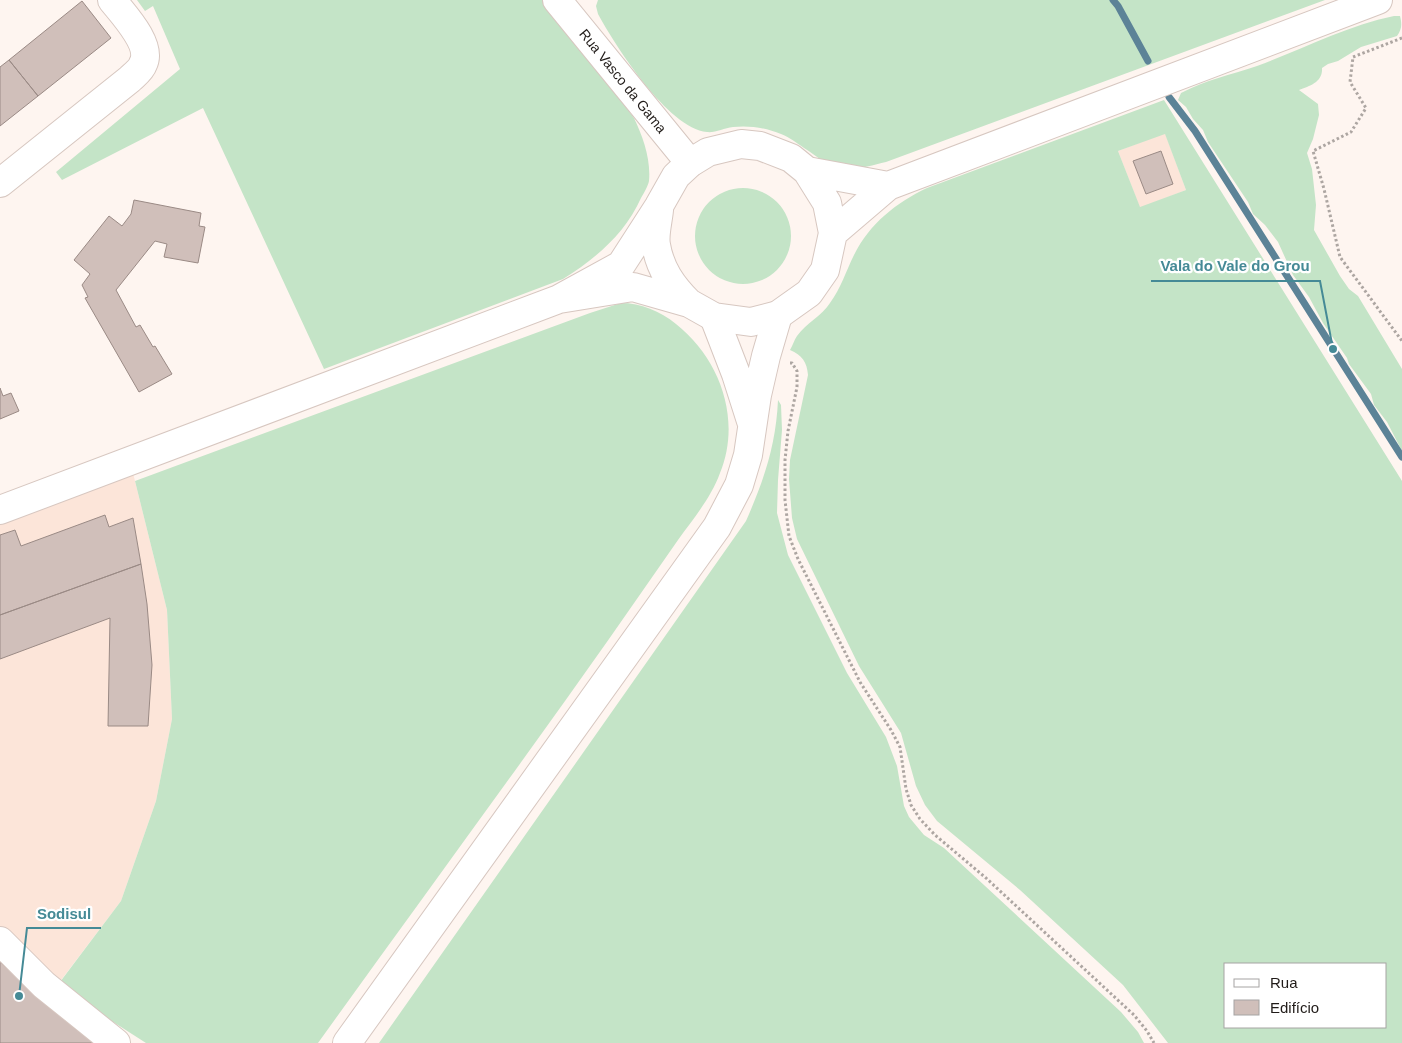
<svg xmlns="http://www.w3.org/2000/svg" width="1402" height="1043" font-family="Arial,sans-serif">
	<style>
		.built { fill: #fce5d9 }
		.grass { fill: #c4e4c7; fill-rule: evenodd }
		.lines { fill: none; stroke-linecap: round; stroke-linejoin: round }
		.stream { stroke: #5c8397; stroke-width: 7 }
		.building { fill: #d0bfba; stroke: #9a8a85 }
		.minor-casing { stroke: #d7c7c0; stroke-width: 30 }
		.major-casing { stroke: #d7c7c0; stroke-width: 30 }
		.path { stroke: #ada6a2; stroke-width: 3; stroke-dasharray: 2.5 2.5; stroke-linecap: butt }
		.minor { stroke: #fff; stroke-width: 28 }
		.major { stroke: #fff; stroke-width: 28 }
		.labels { text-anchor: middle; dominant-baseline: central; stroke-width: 4.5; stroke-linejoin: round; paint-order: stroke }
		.street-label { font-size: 14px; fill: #201b18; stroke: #fff }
		.leader { fill: none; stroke: #458a96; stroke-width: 2 }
		.callout-dot { fill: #458a96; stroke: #fff; stroke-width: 2 }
		.callout-label { font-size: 15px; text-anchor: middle; font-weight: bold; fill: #458a96; stroke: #fff; stroke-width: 4.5; stroke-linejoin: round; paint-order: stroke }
	</style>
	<rect width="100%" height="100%" fill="#fef5f0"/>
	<path class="built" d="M1165 133 1186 190 1140 208 1118 151Z
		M132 469 167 610 172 719 156 801 121 901 52 992 117 1043H0V518Z"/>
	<path class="grass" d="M137 0H546L634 118C643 137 651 159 649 181 648 186 644 193 641 198 625 234 595 259 563 279L324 369 203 108 62 180 56 172 180 69 153 6 145 11Z
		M598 0H1325L886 162C873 165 858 170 844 169 830 168 815 155 804 148 797 143 789 137 781 134 766 128 749 125 733 127 724 128 715 133 707 132 668 128 616 47 598 14L596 6Z
		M1394 16H1400C1402 24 1402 29 1397 36L1361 47 1338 61 1328 64 1322 68C1323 82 1310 86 1299 90L1318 104 1319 115 1313 139 1307 153 1312 169 1316 205 1314 230 1340 276 1349 289 1358 296 1402 369V451L1387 422 1374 405 1371 394 1349 364 1347 358 1323 323 1309 297 1293 275 1278 242 1265 225 1253 214 1248 202 1208 142 1203 130 1193 119 1186 107 1178 100 1181 93C1206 80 1230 75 1257 66 1303 49 1346 26 1394 16Z
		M1164 100 1402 481V1043H1168L1123 985 1020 890 937 821 925 805 916 786 901 733 859 666 797 539 792 518 789 479 790 460 808 375C807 362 802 355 790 350 793 345 794 340 797 336 806 323 822 316 830 303 841 288 846 271 854 255 870 223 896 203 927 188ZM1165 134 1186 190 1140 207 1118 151ZM1226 964H1386V1027H1226Z
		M695 236a48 48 0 1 1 96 0a48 48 0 1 1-96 0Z
		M621 303C641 303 660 311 676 324 720 359 742 419 720 473 711 498 693 519 678 540 655 573 632 606 609 639 513 775 415 908 318 1043H146L107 1018 60 982 121 901 156 801 172 719 167 610 135 481 590 313Z
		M778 400 781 405 782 430 778 480 777 513 788 555 847 673 886 737 897 766 904 806 909 817 924 835 944 848 1121 1012 1138 1032 1144 1043H379L746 521C764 480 776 445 778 400Z"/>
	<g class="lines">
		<path class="stream" d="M1113 0 1118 6 1148 61
			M1169 97 1195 131 1402 457"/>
	</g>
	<path class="building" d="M82 1 111 38 38 96 9 60Z
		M9 60 38 96 0 126V67Z
		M1161 151 1173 184 1146 194 1133 161Z
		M134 200 201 213 199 226 205 227 198 263 164 257 167 244 155 241 116 290 136 327 140 325 153 347 155 346 172 374 139 392 85 298 88 297 82 285 90 274 74 260 109 216 122 226 131 214Z
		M0 388 3 396 11 393 19 411 0 419Z
		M105 515 109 527 133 518 141 564 0 615V535L15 530 21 546Z
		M141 564 147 604 152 665 148 726H108L110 618 0 659V615Z
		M0 962 77 1030 96 1043H0Z"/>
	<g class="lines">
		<defs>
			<path id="minor" d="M557 0 690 163
				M0 183 130 79C134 75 141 70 143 64 153 45 123 14 112 0
				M714 317 736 374 751 421
				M0 941 44 985 116 1043
				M347 1043 717 527 739 485 748 455 757 395 766 356 778 315"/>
			<path id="major" d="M807 171 888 186
				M659 210C658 221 654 235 656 245 660 269 672 286 689 303
				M833 233 888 186 1378 0
				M0 510 559 299 621 265 659 206 676 176 690 163 708 152 741 144 760 146 791 158 807 171 827 203 833 233 825 270 809 293 778 315 751 322 714 317 689 303 633 287 559 299"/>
		</defs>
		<use href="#minor" class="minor-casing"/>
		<use href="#major" class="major-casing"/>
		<path class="path" d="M1402 38 1353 57 1350 82 1366 108 1351 132 1313 151 1324 189 1340 257 1402 341
			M790 363H792L797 371V387L788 431 785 460V500L789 536 798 559 860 682 891 730 900 747 906 789 911 805 920 819 935 835 986 878 1134 1015 1147 1031 1154 1043"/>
		<use href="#minor" class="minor"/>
		<use href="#major" class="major"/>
	</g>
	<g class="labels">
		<g class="street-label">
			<text transform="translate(623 81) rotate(51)">Rua Vasco da Gama</text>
		</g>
	</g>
	<path class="leader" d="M1333 349L1320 281H1151M19 996L27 928H101"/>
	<g class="callout-dot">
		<circle cx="1333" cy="349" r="5"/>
		<circle cx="19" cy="996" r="5"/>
	</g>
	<g class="callout-label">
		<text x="1235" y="271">Vala do Vale do Grou</text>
		<text x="64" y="919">Sodisul</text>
	</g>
	<rect x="1224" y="963" width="162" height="65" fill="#ffffff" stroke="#a6a4a3"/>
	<rect x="1234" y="979" width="25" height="8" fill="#ffffff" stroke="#a6a4a3"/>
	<text x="1270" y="988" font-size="15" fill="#201b18">Rua</text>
	<rect x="1234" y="1000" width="25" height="15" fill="#d0bfba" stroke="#a6a4a3"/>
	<text x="1270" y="1013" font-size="15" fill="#201b18">Edifício</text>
</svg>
